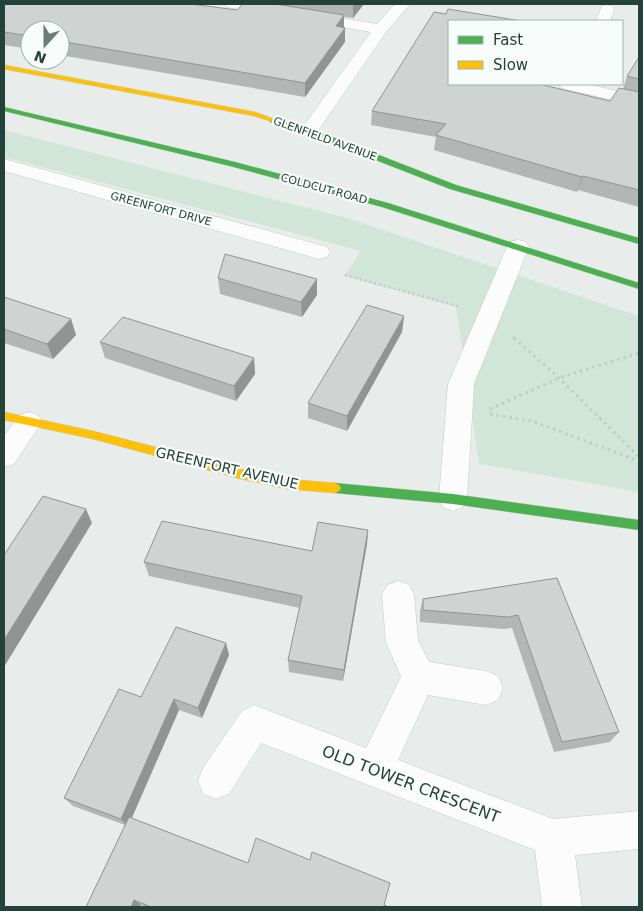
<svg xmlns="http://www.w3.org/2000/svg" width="643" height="911" font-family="'DejaVu Sans',sans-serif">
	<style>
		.green { fill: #d1e6d8 }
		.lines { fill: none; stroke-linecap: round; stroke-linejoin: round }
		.street-casing { stroke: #c5cac8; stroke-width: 1 }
		.fast-casing { stroke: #c3cbc8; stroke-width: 1 }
		.slow-casing { stroke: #c3cbc8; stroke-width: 1 }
		.path-far1 { stroke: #c3ccca; stroke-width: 2.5; stroke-dasharray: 2 3; stroke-linecap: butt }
		.path { stroke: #c3ccca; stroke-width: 3; stroke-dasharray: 2.5 4; stroke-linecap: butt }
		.street { fill: #fcfcfc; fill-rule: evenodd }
		.fast { fill: #4caf50; fill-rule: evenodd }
		.slow { fill: #ffc107; fill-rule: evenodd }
		.wall { fill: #b2b6b5 }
		.shaded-wall { fill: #919493 }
		.building { fill: #cfd4d2; stroke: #919493 }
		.labels { text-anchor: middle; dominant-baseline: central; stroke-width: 4.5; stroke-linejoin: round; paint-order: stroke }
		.far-street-label { font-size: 11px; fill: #24423a; stroke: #f7fbf9 }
		.street-label { font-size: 14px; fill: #24423a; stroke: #f7fbf9 }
		.near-street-label { font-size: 16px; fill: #24423a; stroke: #f7fbf9 }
	</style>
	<rect width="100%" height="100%" fill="#e8edeb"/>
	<path class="green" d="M4 130 347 218 639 316V492L479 464 456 307 344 276 361 251 4 157Z"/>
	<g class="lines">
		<defs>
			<path id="street" d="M225 4H256L377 24 395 4H410L386 32 315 135 309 136 303 135 300 131 371 32 232 8 227 7Z
				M607 5 612 6 614 9 610 21H596L602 6Z
				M559 84H587L639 96V106L561 88Z
				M4 159 327 247 330 252 327 257 319 259 4 171Z
				M518 240 526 242 529 247 474 384 467 499 463 507 453 511 443 507 439 499 448 384 507 247 510 242Z
				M29 412 38 415 42 422 14 464 4 467V436L20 415Z
				M398 581 409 585 414 595 418 640 429 662 486 671 498 676 503 688 498 700 486 705 428 695 398 760 553 819 639 811V849L575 855 582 907H542L535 850 261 743 229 794 216 799 203 794 198 781 203 768 242 711 254 705 366 748 401 677 386 642 382 595 387 585Z"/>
			<path id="fast" d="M4 107 235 162 388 203 639 283V289L382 207 230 166 4 111Z
				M270 118 312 129 456 185 639 238V244L450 189 306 133 270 122Z
				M335 483 453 494 639 520V530L453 504 335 493 331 491 329 488 331 485Z"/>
			<path id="slow" d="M4 65 255 112 277 120 273 122 254 116 4 69Z
				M4 412 93 431 241 469 287 479 335 483 339 485 341 488 339 491 335 493 287 489 241 479 93 439 4 420Z"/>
		</defs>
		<use href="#street" class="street-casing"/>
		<use href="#fast" class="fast-casing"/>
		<use href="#slow" class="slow-casing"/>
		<path class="path-far1" d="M345 275 461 307
			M513 337 516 339"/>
		<path class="path" d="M514 338 559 378 639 457
			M490 409 559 378 639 353
			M490 414 532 421 639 461"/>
		<use href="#street" class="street"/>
		<use href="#fast" class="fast"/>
		<use href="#slow" class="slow"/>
	</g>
	<path class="wall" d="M4 4 237 10 243 4H364L353 18 344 17V27L345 28V42L305 97 60 55V30H30V49L4 45Z
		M639 57V207L578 190 577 192 434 150 436 137 371 125 372 111 449 84 610 101 623 89 627 76Z
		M218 278 317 279V295L302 317 220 294Z
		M4 297 71 319 76 335 53 359 4 343Z
		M404 316 402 332 347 431 308 418V403Z
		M100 342 254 358 255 374 236 401 105 358Z
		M368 530 367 544 343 681 289 672 288 660 300 608 149 576 144 562 312 551Z
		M557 578 619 732 610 742 554 752 512 628 503 629 420 622V611L423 599Z
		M226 643 229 655 202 718 179 710 132 818 248 863 389 907H146L141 905 140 907H86L125 825 73 806 64 798 141 697Z"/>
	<path class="shaded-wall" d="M353 4H364L353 18Z
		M344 15V29L336 26Z
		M345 28V42L305 97V83Z
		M583 176 578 190 577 192 582 177Z
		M317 279V295L302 317 301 302Z
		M404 316 402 332 347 431V416Z
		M71 319 76 335 53 359 47 344Z
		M254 358 255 374 236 401 234 386Z
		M86 509 92 523 4 667V640Z
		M368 530 367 544 343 681 344 670Z
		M226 643 229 655 202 718 198 708Z
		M174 699 179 710 128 826 121 819Z
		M134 900 141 905 140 907H131Z"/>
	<path class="building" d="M4 4H191L237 10 243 4H275L344 15 336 26 345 28 305 83 60 41V30H30V36L4 32Z
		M448 9 521 21H449V84H539L610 101 619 88 639 92V190L583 176 582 177 436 135 446 124 372 111 434 12 446 14Z
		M639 57V79L627 76Z
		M225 254 317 279 301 302 218 278Z
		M4 297 71 319 47 344 4 329Z
		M367 305 404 316 347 416 308 403Z
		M123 317 254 358 234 386 100 342Z
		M43 496 86 509 4 640V555Z
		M162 521 312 551 318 522 368 530 344 670 288 660 302 596 144 562Z
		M557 578 619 732 562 742 518 615 508 617 423 610V599Z
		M176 627 226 643 198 708 174 699 121 819 64 798 119 689 141 697Z
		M129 817 248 863 256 838 310 860 312 852 390 883 384 905 389 907H151L134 900 131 907H86Z"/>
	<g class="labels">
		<g class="far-street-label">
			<text transform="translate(325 139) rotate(20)">GLENFIELD AVENUE</text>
			<text transform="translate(324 189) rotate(15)">COLDCUT ROAD</text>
			<text transform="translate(161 209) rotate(15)">GREENFORT DRIVE</text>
		</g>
		<g class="street-label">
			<text transform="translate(227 468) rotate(13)">GREENFORT AVENUE</text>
		</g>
		<g class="near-street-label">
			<text transform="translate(411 784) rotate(21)">OLD TOWER CRESCENT</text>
		</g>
	</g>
	<rect width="643" height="911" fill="none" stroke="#24423a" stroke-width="10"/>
	<rect x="448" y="20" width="175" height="65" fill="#f7fbf9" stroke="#a3b1ad"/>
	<rect x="458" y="36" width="25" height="8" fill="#4caf50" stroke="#a3b1ad"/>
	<text x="493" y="45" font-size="15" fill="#24423a">Fast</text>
	<rect x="458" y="61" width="25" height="8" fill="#ffc107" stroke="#a3b1ad"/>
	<text x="493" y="70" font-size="15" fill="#24423a">Slow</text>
	<g transform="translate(45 45) rotate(201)"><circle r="24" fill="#f7fbf9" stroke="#a3b1ad"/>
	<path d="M0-4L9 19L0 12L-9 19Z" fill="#697e78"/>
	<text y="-8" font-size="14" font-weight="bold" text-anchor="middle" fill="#24423a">N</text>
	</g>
</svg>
